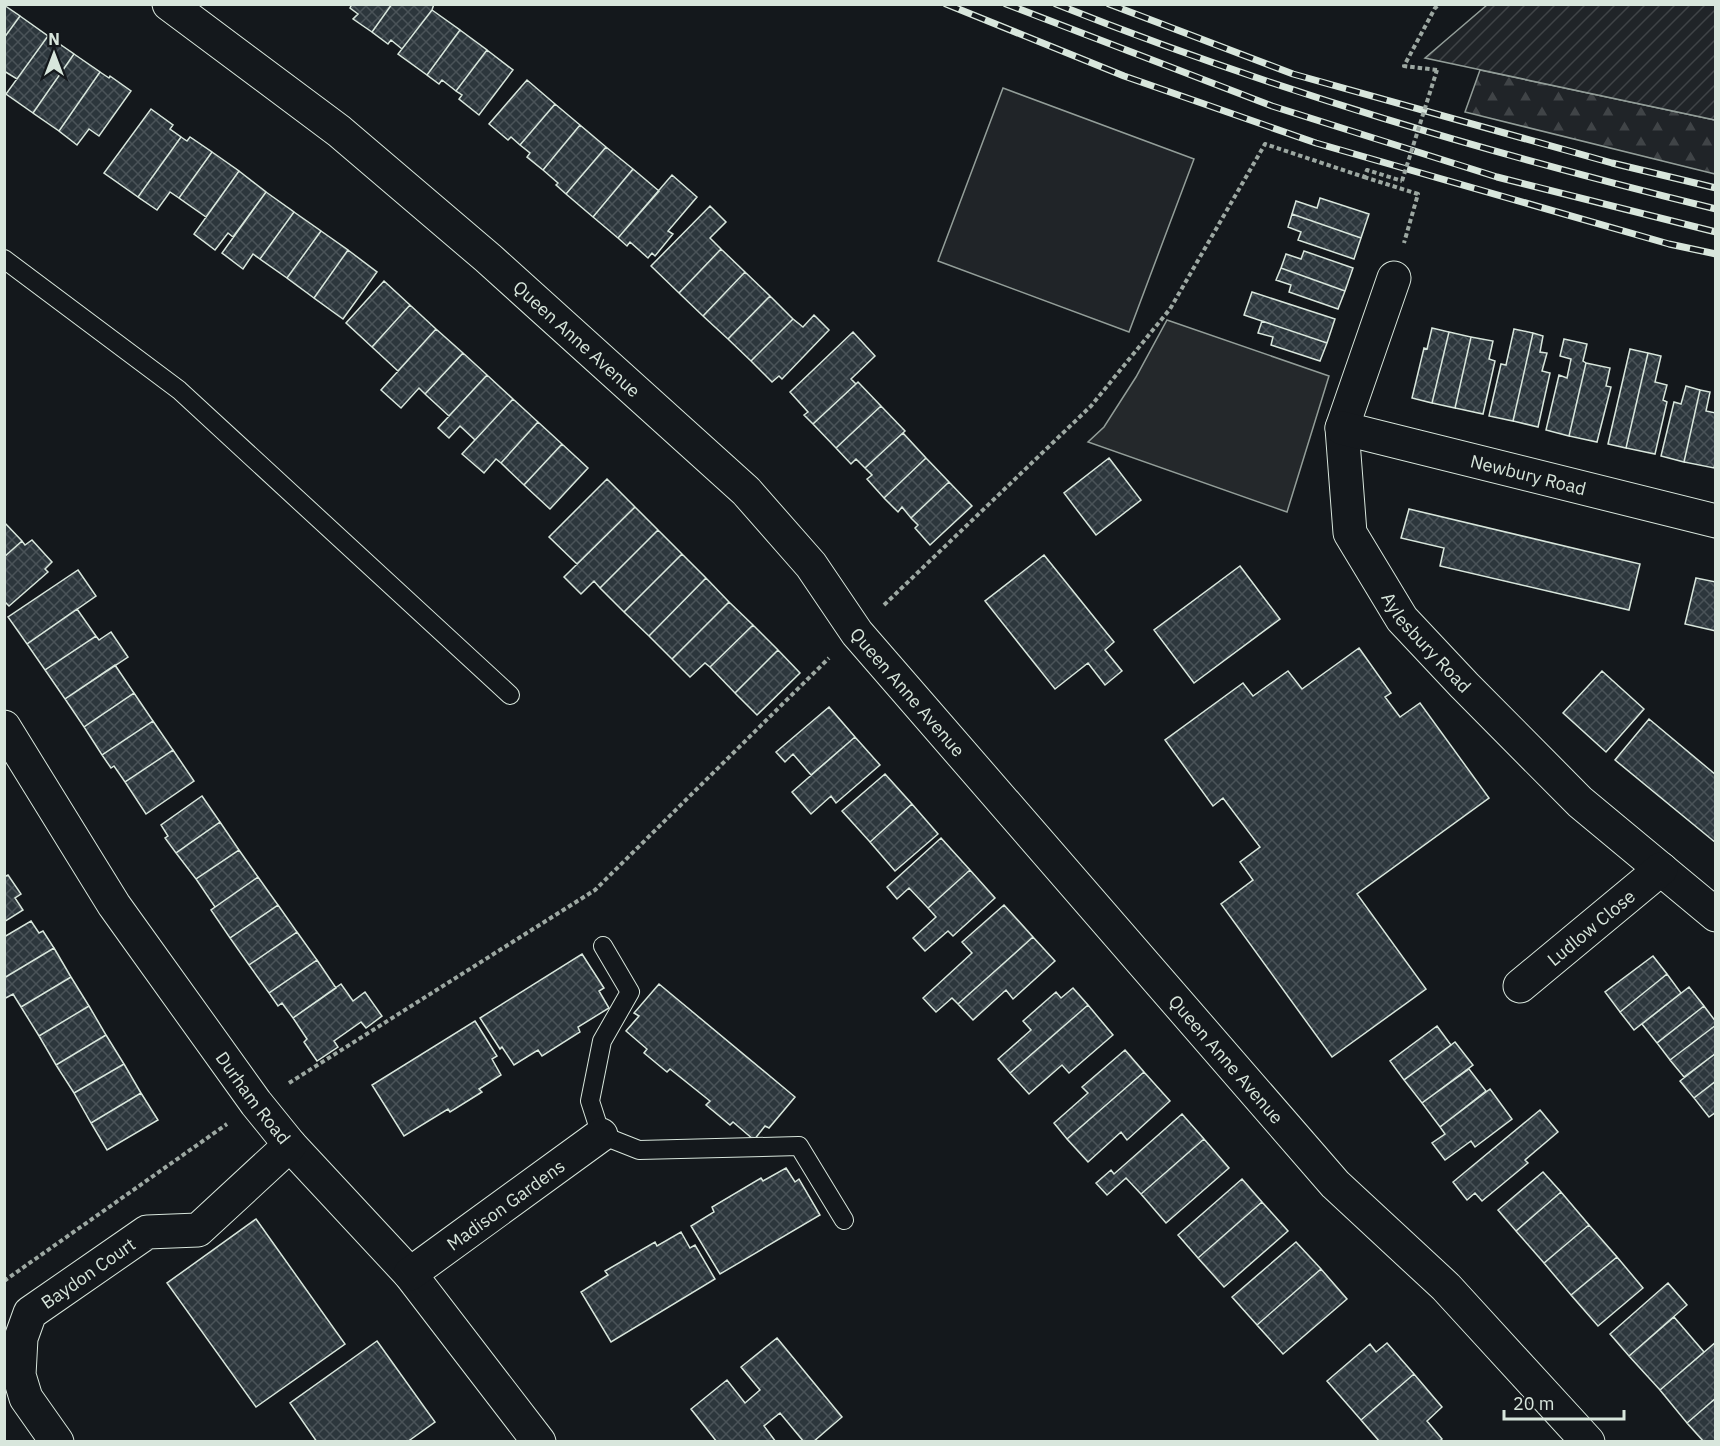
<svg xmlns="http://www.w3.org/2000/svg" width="1720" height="1446" font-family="'IBM Plex Sans',sans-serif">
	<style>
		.forest { fill: url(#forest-firs); stroke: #939e99; stroke-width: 1.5 }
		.park { fill: #202428; stroke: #939e99; stroke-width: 1.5 }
		.garden { fill: url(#garden-furrows); stroke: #939e99; stroke-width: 1.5 }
		.parking { fill: #24282b; stroke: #939e99; stroke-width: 1.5 }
		.building { fill: url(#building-cross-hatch); stroke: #d8e6dc; stroke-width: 1.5 }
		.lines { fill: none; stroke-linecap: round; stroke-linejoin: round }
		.service-casing { stroke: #d8e6dc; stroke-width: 20 }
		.minor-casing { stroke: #d8e6dc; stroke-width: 35 }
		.tertiary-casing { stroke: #d8e6dc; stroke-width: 35 }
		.path { stroke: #9da8a2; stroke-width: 4; stroke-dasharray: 4.5 3; stroke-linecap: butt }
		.service { stroke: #14181c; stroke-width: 18 }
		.minor { stroke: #14181c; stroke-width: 33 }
		.tertiary { stroke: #14181c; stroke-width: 33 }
		.rail-casing { stroke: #d8e6dc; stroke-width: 7 }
		.rail { stroke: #14181c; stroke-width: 4.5; stroke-dasharray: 14; stroke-linecap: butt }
		.path-bridge { stroke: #9da8a2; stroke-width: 4; stroke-dasharray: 4.5 3; stroke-linecap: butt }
		.labels { text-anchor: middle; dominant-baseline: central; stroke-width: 4.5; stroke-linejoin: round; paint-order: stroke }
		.street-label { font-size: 18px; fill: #d8e6dc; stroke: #14181c }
	</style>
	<defs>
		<pattern id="forest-firs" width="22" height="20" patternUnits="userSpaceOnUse" patternTransform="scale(1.5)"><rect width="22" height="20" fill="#202428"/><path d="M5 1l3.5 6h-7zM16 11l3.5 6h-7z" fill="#404447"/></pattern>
		<pattern id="garden-furrows" width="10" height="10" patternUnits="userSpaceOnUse" patternTransform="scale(1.5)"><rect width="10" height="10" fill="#202428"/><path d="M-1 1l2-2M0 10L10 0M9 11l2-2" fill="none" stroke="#404447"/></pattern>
		<pattern id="building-cross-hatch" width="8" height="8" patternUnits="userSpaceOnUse" patternTransform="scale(1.5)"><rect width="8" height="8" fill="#2c363c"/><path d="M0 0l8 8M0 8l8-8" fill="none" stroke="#4a5358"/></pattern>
	</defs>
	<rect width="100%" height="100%" fill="#14181c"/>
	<path class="forest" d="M1480 70 1715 120V174L1465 112Z"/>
	<path class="park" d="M1003 88 1194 159 1129 332 938 261Z"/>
	<path class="garden" d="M1487 5H1715V120L1425 58Z"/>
	<path class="parking" d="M1167 320 1329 376 1287 512 1088 442 1104 427 1136 377Z"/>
	<path class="building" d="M352 4H392L372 32 353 19 358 14 350 8Z
		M392 4H434L432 10 402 49 391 40 388 44 372 32Z
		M4 5 20 16 4 38Z
		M432 10 460 30 427 75 398 54Z
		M20 16 48 36 17 79 4 71V38Z
		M460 30 487 50 456 91 442 80 439 84 427 75Z
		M48 36 74 54 33 113 6 94Z
		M487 50 513 70 479 115 459 99 462 95 456 91Z
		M74 54 100 72 59 131 33 113Z
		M100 72 109 78 110 76 131 91 99 136 89 129 77 145 59 131Z
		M527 80 555 104 520 145 511 137 508 140 489 124Z
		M555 104 580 125 543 170 527 157 530 153 520 145Z
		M151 109 173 125 170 129 181 137 138 197 104 173Z
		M580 125 606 147 566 194 556 185 558 183 543 170Z
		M181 137 187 141 190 137 212 152 179 198 170 192 157 210 138 197Z
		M606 147 633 169 593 217 566 194Z
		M212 152 239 171 206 217 179 198Z
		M633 169 659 191 618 238 593 217Z
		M239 171 266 192 233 237 228 233 215 250 194 234Z
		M672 175 697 197 668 231 673 234 655 256 652 253 648 258 630 242 627 246 618 238Z
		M266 192 294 212 260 259 253 254 243 269 222 253Z
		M1320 198 1369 214 1361 238 1292 214 1296 201 1317 208Z
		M710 206 726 222 710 238 721 249 679 293 651 266Z
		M294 212 321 231 287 278 260 259Z
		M1292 214 1361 238 1354 259 1298 240 1301 232 1288 227Z
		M321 231 348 250 314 298 287 278Z
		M721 249 745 272 703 316 679 293Z
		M348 250 377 272 343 319 314 298Z
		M1304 251 1353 268 1345 291 1281 268 1286 254 1301 259Z
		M1281 268 1345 291 1338 309 1289 292 1291 285 1276 280Z
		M745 272 770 296 728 339 703 316Z
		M384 281 410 305 372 347 346 323Z
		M1252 292 1335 319 1327 343 1244 315Z
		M770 296 793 319 751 361 728 339Z
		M410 305 436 329 398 371 372 347Z
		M814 315 829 330 782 379 779 376 772 382 751 361 793 319 803 327Z
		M1262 321 1327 343 1320 361 1271 345 1273 337 1258 333Z
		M1432 328 1449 332 1432 403 1412 398 1424 348 1427 349Z
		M436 329 463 353 425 394 419 388 401 408 381 390Z
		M1514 329 1533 333 1513 421 1489 416 1501 364 1506 365Z
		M853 332 875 356 851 379 856 384 813 424 804 415 808 412 790 392Z
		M1449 332 1471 337 1455 408 1432 403Z
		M1533 333 1543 336 1540 352 1547 353 1542 371 1550 373 1538 427 1513 421Z
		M1471 337 1493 341 1489 359 1495 361 1483 414 1455 408Z
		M1564 339 1587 344 1583 361 1586 363 1569 436 1546 430 1559 375 1567 378 1571 359 1560 356Z
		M1630 349 1648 353 1626 448 1608 444Z
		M463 353 487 375 449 416 425 394Z
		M1648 353 1661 356 1655 382 1667 385 1663 400 1667 402 1655 454 1626 448Z
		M1586 363 1610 368 1606 386 1611 387 1597 442 1569 436Z
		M487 375 513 399 475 440 460 426 449 438 438 428Z
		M858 382 881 406 836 448 813 424Z
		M1686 386 1700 390 1684 462 1661 456 1674 402 1681 404Z
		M1700 390 1710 392 1706 411 1716 413V461L1714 468 1684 462Z
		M513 399 538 422 501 463 496 459 484 473 462 454Z
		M881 406 905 431 865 468 856 459 851 464 836 448Z
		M538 422 562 444 524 485 501 463Z
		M903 433 926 458 884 498 867 479 872 475 865 468Z
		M562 444 588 468 550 509 524 485Z
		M926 458 949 482 911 518 902 507 898 512 884 498Z
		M1109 458 1141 500 1096 535 1064 493Z
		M607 479 635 507 577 564 549 537Z
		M949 482 972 506 930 545 915 528 918 525 911 518Z
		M635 507 658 530 600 588 594 581 581 594 564 577Z
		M1409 509 1640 564 1629 610 1440 566 1444 548 1401 538Z
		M4 522 22 541 4 557Z
		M658 530 682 554 624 612 600 588Z
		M32 540 52 562 45 569 48 572 9 606 4 601V557L22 541 25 545Z
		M682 554 706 578 649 636 624 612Z
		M1044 555 1114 642 1105 650 1122 671 1105 685 1088 663 1055 689 985 601Z
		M1240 566 1280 619 1194 683 1154 630Z
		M78 570 96 596 27 644 8 617Z
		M706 578 729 602 672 659 649 636Z
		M1696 578 1716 582V631L1685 624Z
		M729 602 753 625 710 667 705 663 690 677 672 659Z
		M77 609 96 636 45 670 27 644Z
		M753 625 778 650 735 693 710 667Z
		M111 632 128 657 65 699 45 670 96 636 99 640Z
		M1359 648 1391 693 1385 697 1400 717 1420 703 1489 798 1357 894 1426 989 1332 1057 1221 904 1253 880 1240 862 1260 847 1223 798 1213 806 1165 740 1243 683 1253 696 1288 671 1302 689Z
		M778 650 800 673 757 715 735 693Z
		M115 665 134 693 84 727 65 699Z
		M1602 671 1644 709 1606 752 1563 713Z
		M134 693 153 721 102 755 84 727Z
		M829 707 855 737 811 775 793 754 785 762 776 752Z
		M1649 719 1716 775V843L1615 760Z
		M153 721 173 750 125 782 114 766 111 768 102 755Z
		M855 737 880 765 836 803 831 796 811 814 792 792Z
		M173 750 194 781 146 814 125 782Z
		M885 774 912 804 870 842 842 811Z
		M202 796 220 822 176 853 165 838 168 836 161 825Z
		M912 804 938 834 895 871 870 842Z
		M220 822 239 850 196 879 176 853Z
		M941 838 970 870 928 908 909 888 897 899 887 887Z
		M239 850 258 877 215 907 196 879Z
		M970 870 995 898 953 936 948 931 925 951 913 938 936 917 928 908Z
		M8 875 21 894 15 898 23 910 4 922V877Z
		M258 877 278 905 230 938 211 910Z
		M278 905 297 932 249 965 230 938Z
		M1004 905 1033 937 958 1004 952 998 936 1012 923 998 972 953 962 942Z
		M31 921 39 933 43 931 54 948 4 978V937Z
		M297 932 317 960 269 993 249 965Z
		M1033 937 1055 961 1013 999 1006 990 973 1020 958 1004Z
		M54 948 71 977 21 1007 13 994 4 999V978Z
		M582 954 604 988 599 991 609 1008 578 1027 580 1032 542 1056 538 1050 514 1065 502 1047 500 1049 480 1018Z
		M1653 956 1667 974 1620 1012 1605 992Z
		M317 960 336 988 293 1018 282 1003 278 1006 269 993Z
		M1667 974 1681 993 1634 1030 1620 1012Z
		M71 977 89 1006 39 1036 21 1007Z
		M341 984 353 1001 365 992 382 1016 366 1028 361 1022 334 1041 338 1047 317 1061 304 1042 307 1039 293 1018Z
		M659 984 795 1097 769 1128 765 1126 754 1140 733 1122 730 1125 706 1105 710 1101 670 1069 667 1072 644 1053 647 1049 626 1031 639 1016 634 1013Z
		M1689 987 1704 1006 1657 1043 1642 1024Z
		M1073 988 1088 1005 1010 1073 998 1059 1031 1030 1023 1021 1056 992 1061 998Z
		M1088 1005 1113 1035 1069 1073 1062 1065 1029 1094 1010 1073Z
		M89 1006 106 1035 56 1065 39 1036Z
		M1704 1006 1716 1022V1025L1670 1060 1657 1043Z
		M475 1021 497 1056 492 1059 501 1075 479 1089 482 1092 450 1112 448 1109 404 1136 372 1085Z
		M1716 1025V1053L1684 1077 1670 1060Z
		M1437 1026 1451 1045 1404 1080 1390 1061Z
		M106 1035 124 1064 74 1093 56 1065Z
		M1455 1042 1473 1065 1422 1103 1404 1080Z
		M1125 1050 1144 1072 1067 1139 1054 1123 1088 1093 1082 1087Z
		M1716 1053V1081L1694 1098 1680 1081Z
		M124 1064 141 1093 91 1123 74 1093Z
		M1469 1069 1486 1091 1440 1127 1422 1103Z
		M1144 1072 1170 1101 1127 1140 1121 1132 1088 1162 1067 1139Z
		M1716 1081V1112L1709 1117 1694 1098Z
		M1490 1089 1512 1119 1475 1147 1471 1141 1445 1160 1432 1143 1445 1134 1440 1127Z
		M141 1093 158 1120 107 1150 91 1123Z
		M1540 1110 1558 1132 1525 1160 1528 1163 1482 1201 1475 1193 1467 1200 1453 1182Z
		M1182 1114 1204 1139 1141 1194 1126 1178 1107 1195 1096 1183 1111 1170 1114 1174Z
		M1204 1139 1229 1168 1166 1223 1141 1194Z
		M786 1168 795 1182 799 1179 820 1215 720 1274 691 1226 714 1212 712 1207 761 1178 763 1181Z
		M1543 1172 1561 1192 1516 1231 1498 1210Z
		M1242 1179 1262 1202 1198 1258 1178 1235Z
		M1561 1192 1589 1225 1544 1263 1516 1231Z
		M1262 1202 1288 1231 1224 1287 1198 1258Z
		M256 1219 345 1344 256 1407 167 1283Z
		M1589 1225 1617 1257 1571 1295 1544 1263Z
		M681 1232 690 1248 695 1245 715 1279 611 1342 581 1292 608 1275 605 1271 655 1242 657 1246Z
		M1296 1242 1321 1269 1257 1325 1232 1297Z
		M1617 1257 1643 1288 1598 1326 1571 1295Z
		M1321 1269 1347 1299 1283 1354 1257 1325Z
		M1668 1283 1687 1305 1629 1356 1610 1334Z
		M1674 1317 1704 1352 1660 1390 1629 1356Z
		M777 1338 842 1417 813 1442H804L780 1413 764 1426 776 1442H717L691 1409 727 1380 745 1403 760 1390 741 1367Z
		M377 1341 435 1422 407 1442H317L290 1403Z
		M1716 1342V1398L1687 1423 1660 1390Z
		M1387 1343 1414 1374 1361 1420 1327 1381 1370 1344 1376 1352Z
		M1414 1374 1442 1407 1427 1421 1442 1439 1439 1442H1380L1361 1420Z
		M1716 1398V1442H1704L1687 1423Z"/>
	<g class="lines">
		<defs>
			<path id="service" d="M4 259 179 390 510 695
				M603 946 630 992 602 1041 590 1101 601 1135 639 1150 799 1146 844 1220"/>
			<g id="minor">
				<path id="s1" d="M1394 278 1342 428 1350 533 1402 619 1464 685 1580 802 1716 915"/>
				<path id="s2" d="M1342 428 1716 521"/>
				<path id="s3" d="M4 727 114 905 256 1103 290 1145 410 1274 539 1442"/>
				<path id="s4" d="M1520 986 1661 869"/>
				<path id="s5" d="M410 1274 601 1135"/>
				<path id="s6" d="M57 1442 26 1398 19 1375 21 1338 30 1313 147 1232 198 1230 290 1145"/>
			</g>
			<g id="tertiary">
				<path id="s7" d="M169 4 339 131 488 258 746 491 811 565 857 633 1335 1184 1446 1287 1588 1442"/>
			</g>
		</defs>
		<use href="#service" class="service-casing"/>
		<use href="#minor" class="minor-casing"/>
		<use href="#tertiary" class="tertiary-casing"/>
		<path class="path" d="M1437 70 1404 66 1435 8 1440 4
			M1364 177 1418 194 1404 243
			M884 605 1091 406 1170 309 1265 144 1364 177 1367 170 1402 181
			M289 1083 595 890 829 658
			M4 1281 227 1124"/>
		<use href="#service" class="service"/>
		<use href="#minor" class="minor"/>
		<use href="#tertiary" class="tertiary"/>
		<defs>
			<path id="rail" d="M946 4 1124 76 1316 143 1669 244 1716 254
				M1006 4 1272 106 1497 177 1716 232
				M1056 4C1271 90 1492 154 1716 209
				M1109 4 1293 74 1612 163 1716 188"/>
		</defs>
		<use href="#rail" class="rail-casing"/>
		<use href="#rail" class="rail"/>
		<path class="path-bridge" d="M1402 181 1437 70"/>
	</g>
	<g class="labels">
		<g class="street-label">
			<text stroke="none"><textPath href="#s7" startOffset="528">Queen Anne Avenue</textPath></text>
			<text stroke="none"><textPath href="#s2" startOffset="192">Newbury Road</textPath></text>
			<text stroke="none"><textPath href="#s1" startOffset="398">Aylesbury Road</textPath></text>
			<text stroke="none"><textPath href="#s7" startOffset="1014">Queen Anne Avenue</textPath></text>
			<text stroke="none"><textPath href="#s4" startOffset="92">Ludlow Close</textPath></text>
			<text stroke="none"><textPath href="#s7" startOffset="1500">Queen Anne Avenue</textPath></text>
			<text stroke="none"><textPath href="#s3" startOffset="447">Durham Road</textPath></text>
			<text stroke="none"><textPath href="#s5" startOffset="118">Madison Gardens</textPath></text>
			<text stroke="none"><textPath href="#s6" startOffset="212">Baydon Court</textPath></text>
		</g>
	</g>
	<rect width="1720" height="1446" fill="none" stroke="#d8e6dc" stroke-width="12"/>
	<g transform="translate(54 54)" stroke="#14181c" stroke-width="4.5" paint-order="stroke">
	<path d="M0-4.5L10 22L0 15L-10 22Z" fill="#d8e6dc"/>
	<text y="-9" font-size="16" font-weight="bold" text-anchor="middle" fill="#d8e6dc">N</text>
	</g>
	<path d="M1504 1410v9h120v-9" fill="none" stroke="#d8e6dc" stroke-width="3"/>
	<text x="1513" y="1410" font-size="18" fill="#d8e6dc" stroke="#14181c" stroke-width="4.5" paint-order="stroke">20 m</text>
</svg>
